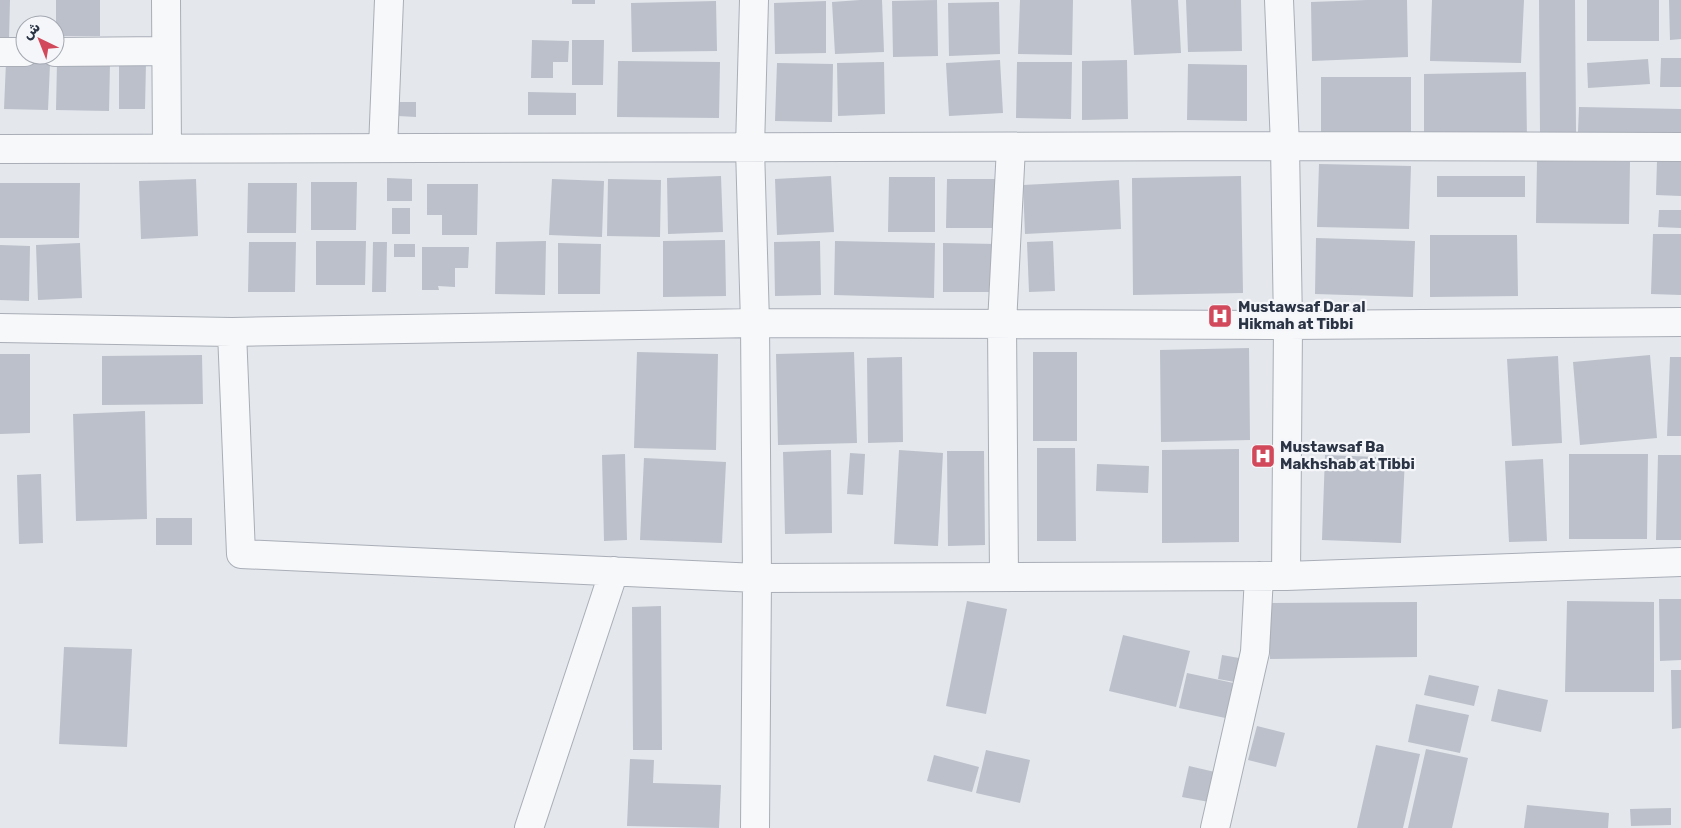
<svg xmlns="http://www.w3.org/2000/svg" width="1681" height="828" font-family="Rubik,Cairo,sans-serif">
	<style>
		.building { fill: #bbc0ca }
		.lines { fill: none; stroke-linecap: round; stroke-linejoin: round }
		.minor-casing { stroke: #a9aeb7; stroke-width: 30 }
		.minor { stroke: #f7f8fa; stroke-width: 28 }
		.labels { text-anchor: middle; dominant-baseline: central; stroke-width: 4.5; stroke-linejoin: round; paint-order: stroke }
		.poi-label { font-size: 15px; font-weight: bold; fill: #2b3445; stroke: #f4f6f9; text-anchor: start }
	</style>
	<rect width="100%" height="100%" fill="#e4e7ec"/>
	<path class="building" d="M0 0H10L9 39H0Z
		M56 0H100V36H56Z
		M572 0H595V4H572Z
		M860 0H882L884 52 835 54 832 2Z
		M937 0 938 56 893 57 892 1Z
		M1020 0H1073L1072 55 1018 54Z
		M1131 0H1178L1181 53 1134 55Z
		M1186 0H1241L1242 51 1188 52Z
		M1367 0H1407L1408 57 1312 61 1311 2Z
		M1432 0H1524L1521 63 1430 61Z
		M1539 0H1575L1576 132H1540Z
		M1587 0H1659V41H1587Z
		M1669 0H1681V39L1670 40Z
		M716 1 717 51 632 52 631 3Z
		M826 1V53L775 54 774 3Z
		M999 2 1000 54 949 56 948 3Z
		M532 40 569 41 568 62H553V78H531Z
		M572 40H604L603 85H572Z
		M1661 58H1681V87H1660Z
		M1648 59 1650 84 1588 88 1587 63Z
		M1000 60 1003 113 949 116 946 63Z
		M1127 60 1128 119 1082 120V61Z
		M119 61 146 62 145 109H119Z
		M618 61 720 62 719 118 617 117Z
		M6 62 50 64 48 110 4 109Z
		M57 62 110 63 109 111 56 110Z
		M884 62 885 114 838 116 837 63Z
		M1017 62H1072L1071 119 1016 118Z
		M777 63 833 64 832 122 775 121Z
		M1188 64 1247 65V121L1187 120Z
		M1526 72 1527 140 1424 141V74Z
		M1321 77H1411V135H1321Z
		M528 92 576 93V115H528Z
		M398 102H416V117L398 116Z
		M1579 107 1681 109V134L1578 132Z
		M1537 161 1630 162 1629 224 1536 223Z
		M1657 161 1681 162V196L1656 195Z
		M1319 164 1411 166 1409 229 1317 227Z
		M721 176 723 232 668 234 667 178Z
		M831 176 834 232 777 235 775 179Z
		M1241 176 1243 293 1133 295 1132 178Z
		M1437 176H1525V197H1437Z
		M889 177H935V232H888Z
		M387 178 412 179V201H387Z
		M196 179 198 236 141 239 139 181Z
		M552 179 604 181 602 237 549 235Z
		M608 179 661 180 660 237 607 236Z
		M947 179H995L994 228H946Z
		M1119 180 1121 229 1025 234 1023 185Z
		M311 182H357L356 230H311Z
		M0 183H80L79 238H0Z
		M248 183H297L296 233H247Z
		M427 184H478L477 235H442V215H427Z
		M392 208H410V234H392Z
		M1659 210H1681V228L1658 227Z
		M1653 234H1681V295L1651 294Z
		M1430 235H1517L1518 296 1430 297Z
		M1316 238 1415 241 1413 297 1315 294Z
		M725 240 726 296 663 297V241Z
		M316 241H366L365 285H316Z
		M546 241 545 295 495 294 496 242Z
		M820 241 821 295 775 296 774 242Z
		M835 241 935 243 934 298 834 295Z
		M1053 241 1055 291 1029 292 1027 242Z
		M249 242H296L295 292H248Z
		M373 242H387L386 292H372Z
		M80 243 82 298 38 300 36 245Z
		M558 243 601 244 600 294H558Z
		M943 243 996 244 995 292H943Z
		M394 244H415V257H394Z
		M0 245 30 246 29 301 0 300Z
		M422 247H469L468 268H455V287L438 286 439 290H422Z
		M1249 348 1250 440 1161 442 1160 350Z
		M637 352 718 354 716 450 634 448Z
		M854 352 857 443 778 445 776 354Z
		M1033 352H1077V441H1033Z
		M0 354H30V433L0 434Z
		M202 355 203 404 102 405V356Z
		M1650 355 1657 438 1580 445 1573 362Z
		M1558 356 1562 443 1512 446 1507 359Z
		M902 357 903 442 868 443 867 358Z
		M1670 357H1681V436H1667Z
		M145 411 147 519 76 521 73 414Z
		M1037 448H1075L1076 541H1037Z
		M1239 449V542L1162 543V450Z
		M831 450 832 533 785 534 783 452Z
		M899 450 943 453 938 546 894 544Z
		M947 451H984L985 545 948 546Z
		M850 453 865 454 863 495 847 494Z
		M625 454 627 540 604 541 602 455Z
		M1569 454H1648L1647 539H1569Z
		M1325 455 1405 458 1401 543 1322 540Z
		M1658 455H1681V540H1656Z
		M644 458 726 462 722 543 640 540Z
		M1543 459 1547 541 1509 542 1505 461Z
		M1097 464 1149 466 1148 493 1096 491Z
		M41 474 43 543 19 544 17 475Z
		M156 518H192V545H156Z
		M1659 599H1681V660L1660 661Z
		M967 601 1007 609 986 714 946 706Z
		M1567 601 1654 602V692H1565Z
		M1417 602V657L1270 659V603Z
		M661 606 662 750H633L632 607Z
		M1123 635 1190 651 1176 707 1109 691Z
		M64 647 132 649 127 747 59 744Z
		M1222 655 1239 658 1235 682 1218 679Z
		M1671 670H1681V728L1672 729Z
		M1187 673 1238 684 1230 719 1179 708Z
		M1429 675 1479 686 1474 706 1424 695Z
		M1498 689 1548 700 1541 732 1491 721Z
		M1416 704 1469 715 1460 753 1408 742Z
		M1257 726 1285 733 1276 767 1248 760Z
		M1376 745 1420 754 1403 828H1357Z
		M1426 749 1468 758 1452 828H1408Z
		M986 750 1030 760 1020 803 976 793Z
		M934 755 979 767 972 792 927 781Z
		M630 759 654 760 653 783 721 785 719 828 627 826Z
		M1189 766 1215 772 1209 802 1182 797Z
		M1527 805 1609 813 1608 828H1524Z
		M1671 808V825L1631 826 1630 809Z"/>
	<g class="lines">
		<defs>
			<path id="minor" d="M166 0 167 148
				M754 0 750 148 755 323 757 578 755 828
				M1279 0 1285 146 1288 325 1286 576
				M0 52H25
				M55 52 166 51
				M383 148 389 0
				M0 149 1285 146 1681 147
				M0 328 232 332 755 323 1288 325 1681 322
				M232 332 241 554 757 578 1286 576 1681 562
				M1004 577 1002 324 1011 147
				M529 828 614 571
				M1215 828 1255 652 1259 576"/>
		</defs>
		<use href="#minor" class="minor-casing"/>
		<use href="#minor" class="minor"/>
	</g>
	<defs>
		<symbol id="hospital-square" viewBox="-11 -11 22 22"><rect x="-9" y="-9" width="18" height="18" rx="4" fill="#d1495b" stroke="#f4f6f9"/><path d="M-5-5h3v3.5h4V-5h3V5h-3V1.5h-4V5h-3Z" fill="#fff"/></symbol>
	</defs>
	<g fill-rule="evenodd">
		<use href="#hospital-square" x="1206" y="302" width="28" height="28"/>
		<use href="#hospital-square" x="1249" y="442" width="28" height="28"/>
	</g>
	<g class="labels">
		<g class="poi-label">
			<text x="1238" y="307">Mustawsaf Dar al<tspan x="1238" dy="17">Hikmah at Tibbi</tspan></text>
			<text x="1280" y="447">Mustawsaf Ba<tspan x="1280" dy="17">Makhshab at Tibbi</tspan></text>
		</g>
	</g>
	<g transform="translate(40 40) rotate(317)"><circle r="24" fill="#f4f6f9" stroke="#a4a8b1"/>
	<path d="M0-4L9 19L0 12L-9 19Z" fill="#d1495b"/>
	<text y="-8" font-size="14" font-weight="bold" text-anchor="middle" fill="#2b3445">ش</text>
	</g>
</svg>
